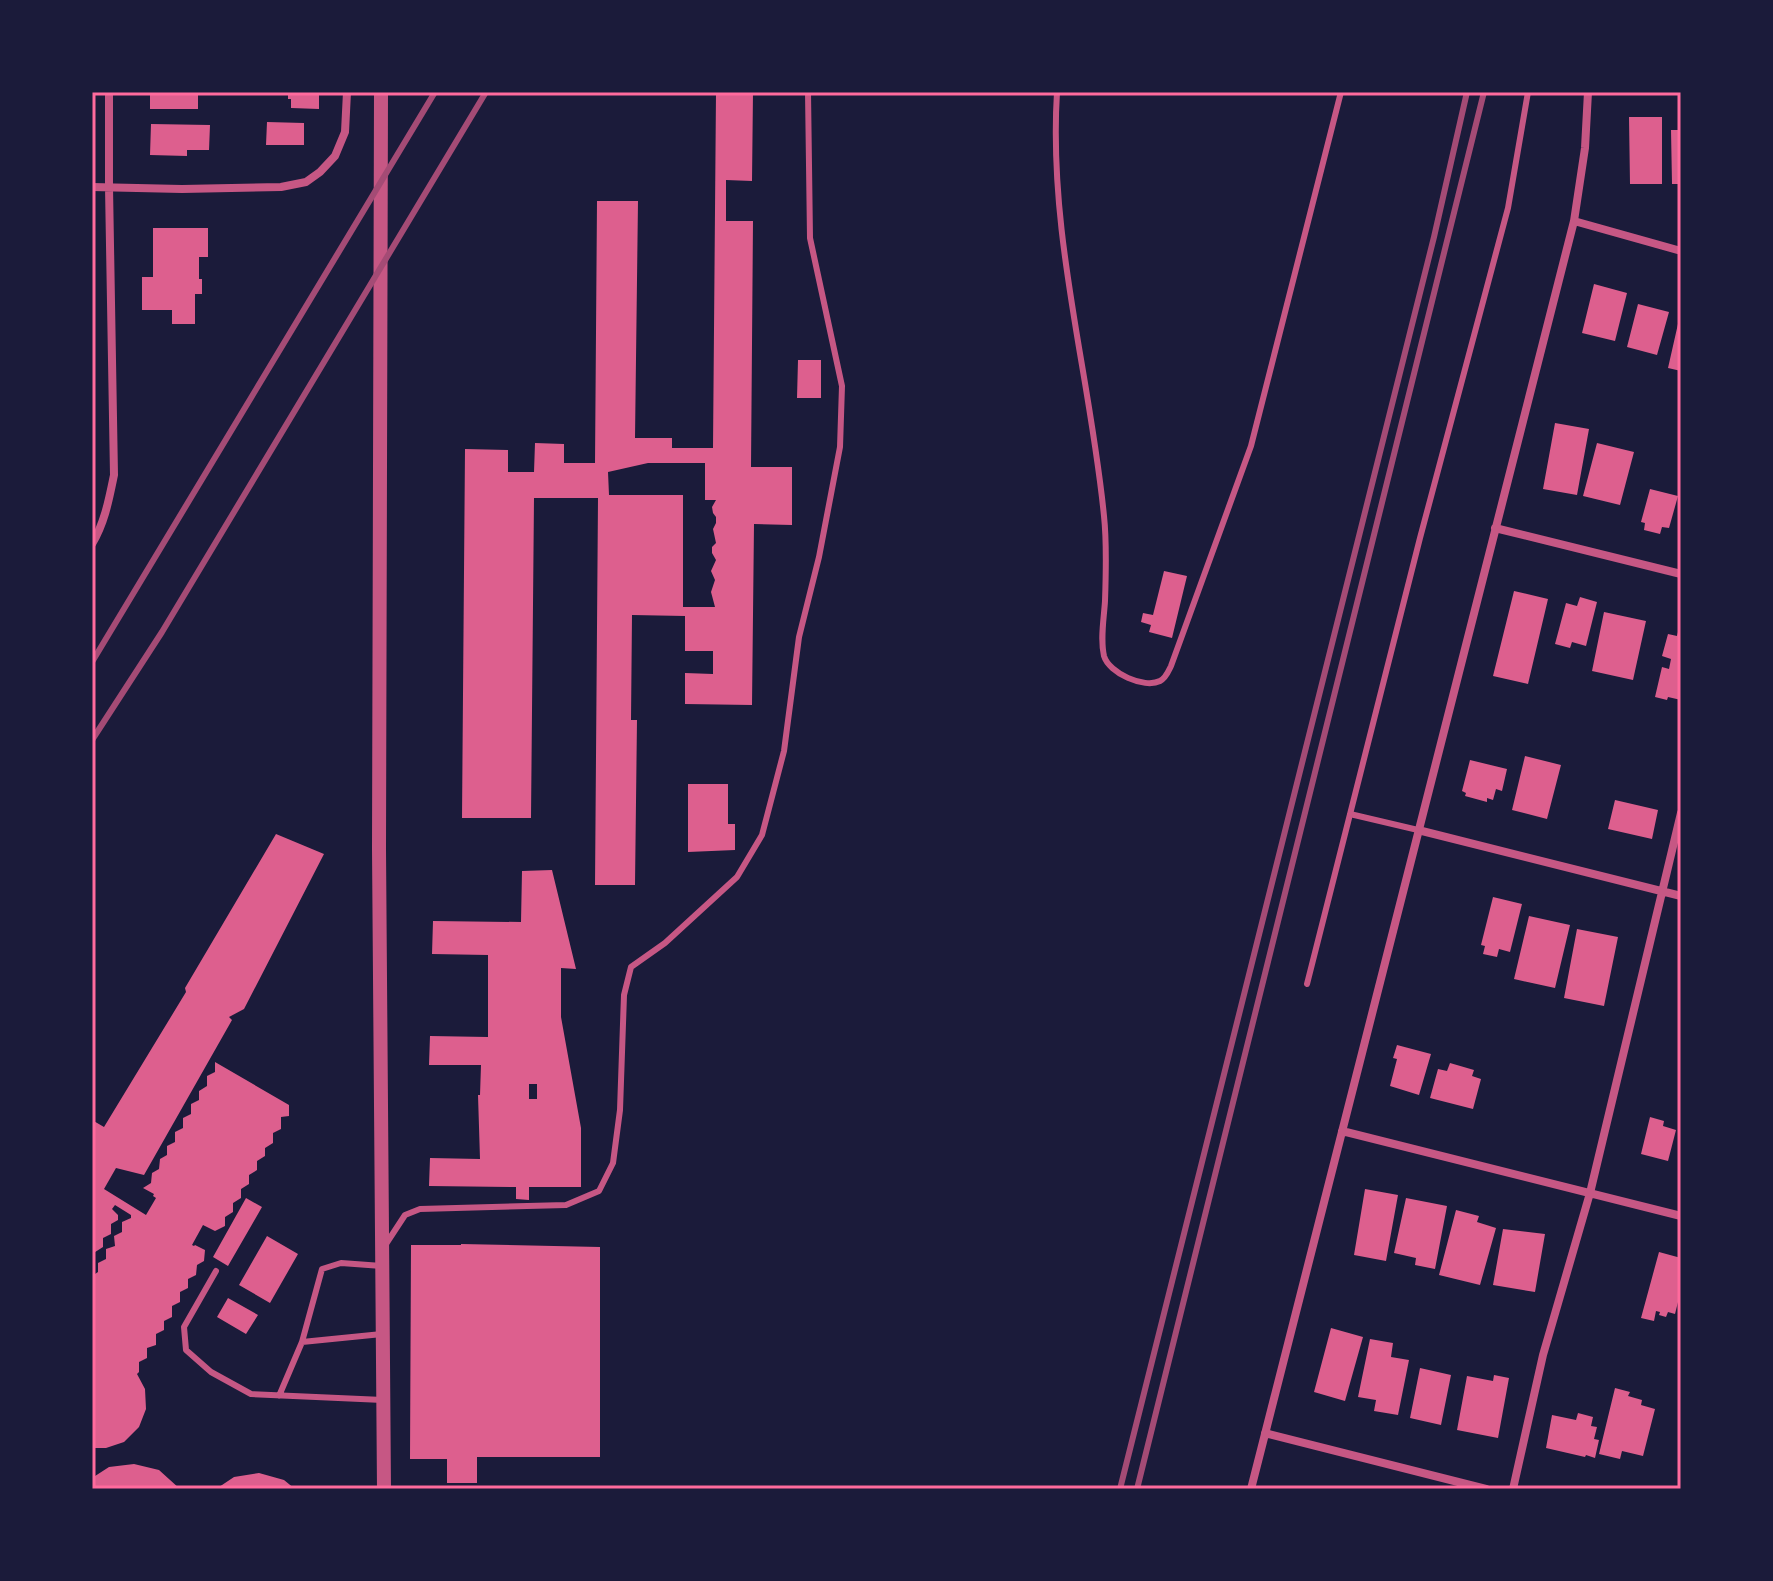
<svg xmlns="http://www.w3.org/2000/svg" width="1773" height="1581" font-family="'Alegreya Sans',sans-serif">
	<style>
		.building { fill: #dd5f8e; fill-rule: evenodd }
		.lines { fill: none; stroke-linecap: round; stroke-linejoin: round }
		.service { stroke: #c65784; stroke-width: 6 }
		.minor { stroke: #c65784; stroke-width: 8 }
		.tertiary { stroke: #c65784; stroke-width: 14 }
		.rail { stroke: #a44b75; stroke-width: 6 }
		.neatline { fill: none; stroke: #ff6b9d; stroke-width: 3 }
	</style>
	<rect width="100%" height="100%" fill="#1b1b3a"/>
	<path class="building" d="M150 92H198V109H150Z
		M288 92H319V109L291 108V99H288Z
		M716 92H753L752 181 726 180V221H753L751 467H792V525L754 524 752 705 685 704V673L713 674V651H685V616L632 615 631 720H637L635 885H595L598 498H534L531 818H462L465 449 508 450V472H534L535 443 564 444V463H595L597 201H638L635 438H672V448H713ZM648 463H705V500H716L712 507 713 513 716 517V523L713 529 716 543 712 547V553L716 560 711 571 715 580 711 592 715 607H683V495H609L608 472Z
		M1629 117H1662V184H1630Z
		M267 122 304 123V145H266Z
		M151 124 210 125 209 150H187V156L150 155Z
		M1671 130H1681V184H1672Z
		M153 228H208V257H199V279H202V294H195V324H172V310H142V277H153Z
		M1594 284 1627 293 1615 341 1582 333Z
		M1638 304 1669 312 1657 355 1627 347Z
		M1680 315H1681V371L1668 368Z
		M798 360H821V398H797Z
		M1555 423 1589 429 1577 495 1543 489Z
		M1597 443 1634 452 1620 505 1583 496Z
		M1650 489 1678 496 1669 528 1662 527 1660 534 1644 530 1645 523 1641 522Z
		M1164 571 1187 576 1172 638 1149 632 1151 625 1141 622 1143 613 1153 615Z
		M1514 591 1548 599 1528 684 1493 676Z
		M1580 597 1597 602 1586 646 1572 642 1570 648 1555 644 1566 603 1577 606Z
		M1604 612 1646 621 1633 680 1592 671Z
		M1678 632 1681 633V700L1668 697 1667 700 1655 697 1662 667 1669 669 1671 659 1662 656 1668 634 1677 636Z
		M1525 756 1561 765 1547 819 1512 810Z
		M1470 760 1507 769 1502 791 1496 789 1493 800 1487 798V802L1465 796 1466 793 1462 791Z
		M688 784H728V824H735V850L688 852Z
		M1615 800 1658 810 1652 839 1608 829Z
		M276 834 324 854 244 1009 229 1017 232 1020 144 1175 116 1168 104 1189 146 1215 156 1198 153 1196 154 1194 143 1188 151 1183 152 1173 159 1169 160 1159 167 1155V1146L175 1142V1132L183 1128V1118L191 1114V1104L199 1100V1091L207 1086V1076L215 1072V1062L289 1105V1116L281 1117V1129L273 1133V1143L265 1148V1156L257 1161V1170L249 1175V1184L241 1189V1198L233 1203V1212L225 1217V1226L215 1231 203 1225 192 1245 194 1246 195 1245 205 1250 204 1261 197 1265 196 1275 188 1279V1288L180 1292V1302L172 1306V1317L164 1321V1330L156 1334V1345L147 1348V1358L139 1362V1372L137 1374 145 1389 146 1409 139 1427 124 1442 106 1448H92V1276L98 1272V1263L106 1259V1249L115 1246 114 1236 122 1232V1222L131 1218V1215L115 1205 112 1209 118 1215V1220L111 1224V1234L103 1238V1247L92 1254V1120L104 1127 186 992 185 988Z
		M552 870 576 969 561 968V1017L581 1128V1187H529V1200L516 1199V1187L429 1186 430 1158 480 1159 478 1095H480L481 1065H429L430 1036 488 1037V955L432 954 433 921 521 922 522 871ZM529 1084H537V1099H529Z
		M1493 897 1522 904 1510 952 1499 949 1497 957 1483 954 1485 946 1481 945Z
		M1529 916 1570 925 1555 988 1514 979Z
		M1577 929 1618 937 1604 1006 1564 998Z
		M1397 1045 1431 1054 1419 1095 1390 1086 1397 1059 1393 1058Z
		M1450 1063 1474 1070 1472 1076 1481 1079 1473 1109 1430 1098 1438 1069 1447 1071Z
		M1650 1117 1664 1121 1663 1126 1676 1130 1668 1161 1641 1154Z
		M1365 1189 1398 1195 1386 1261 1354 1255Z
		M246 1198 262 1207 228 1266 213 1257Z
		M1406 1198 1447 1206 1435 1269 1415 1265 1416 1258 1394 1253Z
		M1456 1210 1479 1216 1477 1222 1496 1228 1480 1285 1439 1275Z
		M1503 1229 1545 1234 1535 1292 1493 1285Z
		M267 1236 298 1254 270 1303 239 1285Z
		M461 1244 600 1247V1457H477V1483H447V1459H410L411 1245H461Z
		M1659 1252 1681 1258V1290L1675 1314 1668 1312 1666 1317 1659 1315 1660 1312 1656 1311 1654 1321 1641 1318Z
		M228 1298 258 1315 246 1334 217 1317Z
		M1331 1328 1363 1337 1345 1401 1314 1392Z
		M1370 1339 1393 1343 1391 1357 1409 1360 1398 1415 1374 1411 1376 1400 1358 1397Z
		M1420 1368 1451 1375 1441 1425 1410 1418Z
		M1494 1375 1509 1378 1498 1438 1457 1430 1467 1376 1493 1381Z
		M1615 1388 1630 1392 1628 1396 1642 1400 1641 1405 1655 1409 1643 1456 1622 1451 1620 1459 1599 1454Z
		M1578 1413 1593 1417 1591 1426 1597 1427 1594 1439 1599 1440 1595 1458 1586 1455 1585 1457 1546 1448 1552 1415 1576 1420Z
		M134 1464 159 1470 180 1489H92V1478L109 1467Z
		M259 1473 284 1480 295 1489H216L234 1477Z"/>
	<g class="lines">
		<path class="service" d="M1057 92C1048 235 1090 374 1104 516 1107 544 1106 573 1105 601 1104 618 1100 639 1104 656 1109 673 1144 689 1160 681 1166 678 1168 672 1171 666L1251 446 1341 92
			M1350 814 1418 830
			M1307 984 1420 538 1508 208 1528 92
			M386 1244 405 1215 420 1209 566 1205 599 1191 613 1163 620 1110 624 995 631 967 665 943 737 877 762 835 784 751 799 637 819 557 840 447 842 386 810 238 808 92
			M216 1271 184 1327 186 1350 211 1372 251 1394 383 1400
			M302 1342 382 1334
			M279 1396 302 1342 322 1269 341 1263 382 1266"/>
		<path class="minor" d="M92 187 182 189 281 187 306 182 320 172 335 156 345 132 347 92
			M1574 221 1681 251
			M1495 528 1681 574
			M92 544C105 522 109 499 114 475L109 187V92
			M1418 830 1681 896
			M1342 1131 1681 1216
			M1265 1433 1486 1489
			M1251 1489 1574 221 1585 148 1588 92
			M1513 1489 1543 1355 1590 1193 1681 813"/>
		<path class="tertiary" d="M381 92 379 849 384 1489"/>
		<path class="rail" d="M92 662 435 92
			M92 740 162 632 486 92
			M1120 1489 1434 237 1467 92
			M1137 1489 1484 92"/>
	</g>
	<rect width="1773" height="1581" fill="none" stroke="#1b1b3a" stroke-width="188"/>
	<rect x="94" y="94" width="1585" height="1393" class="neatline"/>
</svg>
